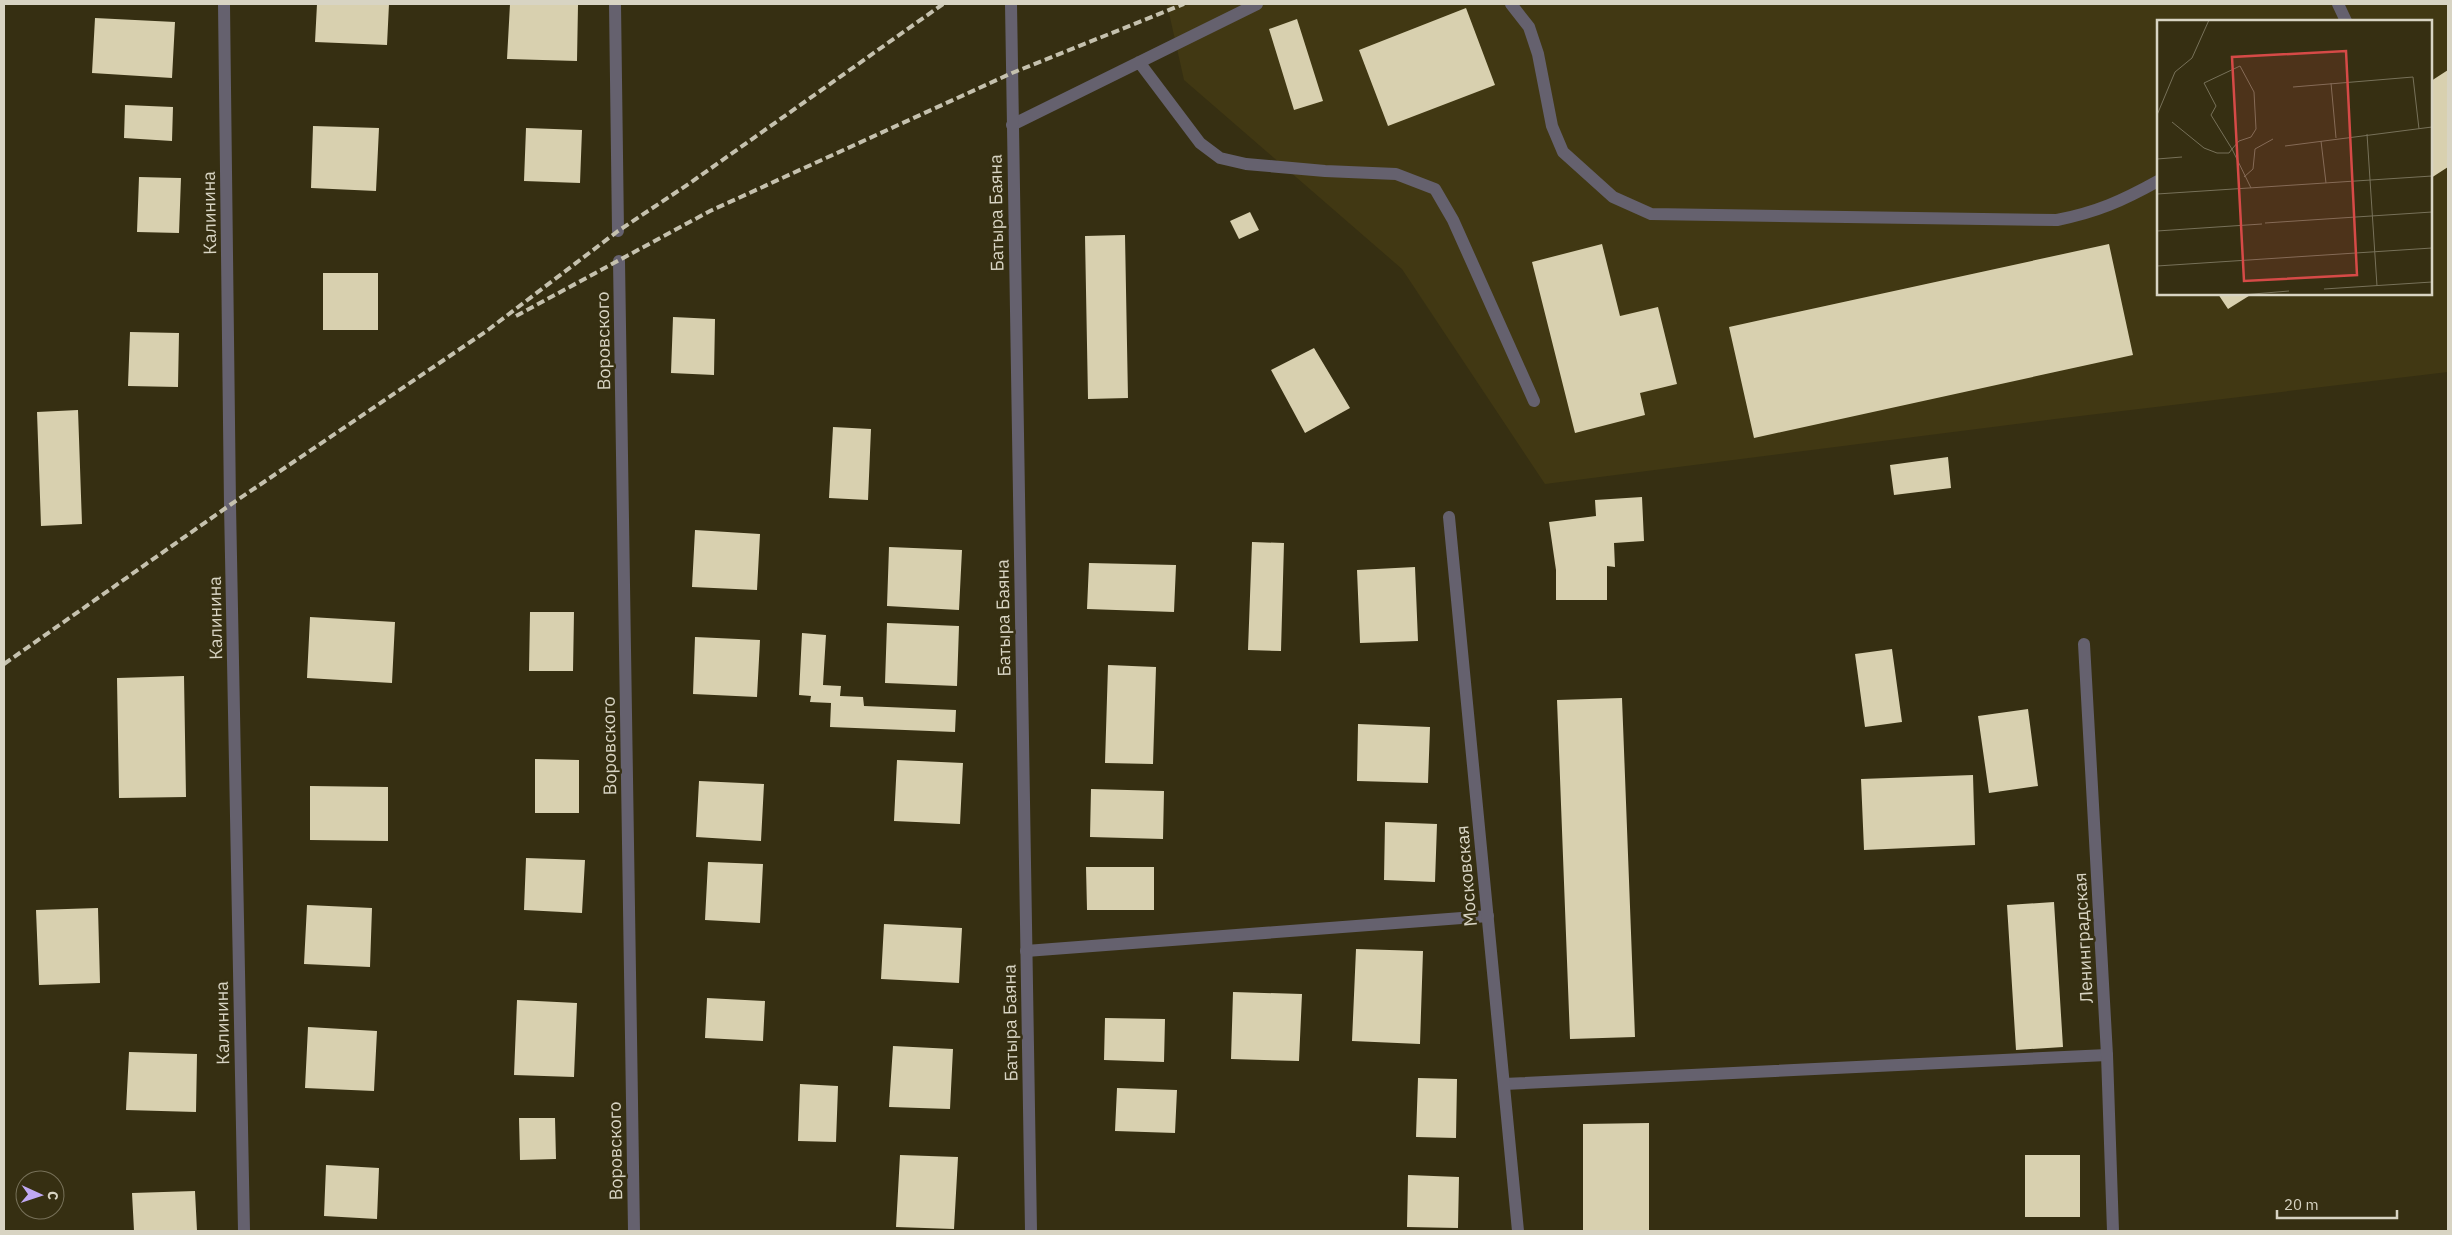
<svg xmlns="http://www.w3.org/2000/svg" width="2452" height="1235" font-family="'IBM Plex Sans',sans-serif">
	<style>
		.built { fill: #413813; fill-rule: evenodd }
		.building { fill: #d8d0af }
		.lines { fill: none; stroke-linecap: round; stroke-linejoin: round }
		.service { stroke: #65616e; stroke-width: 12 }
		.minor { stroke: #65616e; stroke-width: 12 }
		.tertiary { stroke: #65616e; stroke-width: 12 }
		.rail { stroke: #c5c1ae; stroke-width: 4; stroke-dasharray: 8 4; stroke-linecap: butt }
		.labels { text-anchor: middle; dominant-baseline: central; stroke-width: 5; stroke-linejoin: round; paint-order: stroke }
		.street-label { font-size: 18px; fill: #d8d4c3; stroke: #362f12 }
		.inset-road { fill: none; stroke: #777159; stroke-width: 1 }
		.view { fill: #d64a47; fill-opacity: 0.15; stroke: #d64a47; stroke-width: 2.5 }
		.inset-edge { fill: none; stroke: #d8d4c3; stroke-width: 2.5 }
	</style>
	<rect width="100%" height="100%" fill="#362f12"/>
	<path class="built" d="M1167 4H2448V372L2055 419 1545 484 1402 269 1184 80ZM2158 21H2431V294H2158Z"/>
	<path class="building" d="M317 4H389L387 45 315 42Z
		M510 4 578 5 577 61 507 59Z
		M1466 8 1495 85 1388 126 1359 50Z
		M95 18 175 22 172 78 92 73Z
		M1297 19 1323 101 1294 110 1269 29Z
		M2448 70V167L2431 178V81Z
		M125 105 173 107 172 141 124 138Z
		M313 126 379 128 376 191 311 188Z
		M526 128 582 130 580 183 524 181Z
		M139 177 181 178 179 233 137 232Z
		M1250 212 1259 230 1239 239 1230 221Z
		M1125 235 1128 398 1088 399 1085 236Z
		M1602 244 1620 316 1658 307 1677 384 1640 393 1645 415 1575 433 1532 262Z
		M2109 244 2133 355 1754 438 1729 327Z
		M323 273H378V330H323Z
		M2218 294H2252L2228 309Z
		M673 317 715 319 714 375 671 373Z
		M130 332 179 333 178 387 128 386Z
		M1314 348 1350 408 1305 433 1271 370Z
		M78 410 82 524 41 526 37 412Z
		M833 427 871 429 868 500 829 498Z
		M1948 457 1951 488 1894 495 1890 465Z
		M1642 497 1644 541 1614 543 1615 567 1607 566V600H1556V570L1549 522 1596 516 1595 500Z
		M695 530 760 534 757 590 692 587Z
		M1252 542 1284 543 1281 651 1248 650Z
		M889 547 962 550 959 610 887 606Z
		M1089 563 1176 565 1174 612 1087 609Z
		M1415 567 1418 641 1360 643 1357 570Z
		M530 612H574L573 671H529Z
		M310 617 395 622 392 683 307 678Z
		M887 623 959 626 957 686 885 683Z
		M802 633 826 635 823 685 841 686 840 696 863 697 864 706 956 710 955 732 830 727 831 703 810 702 811 696 799 695Z
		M695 637 760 640 757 697 693 694Z
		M1892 649 1902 722 1865 727 1855 654Z
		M1108 665 1156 667 1153 764 1105 763Z
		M184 676 186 797 119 798 117 678Z
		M1622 698 1635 1037 1570 1039 1557 700Z
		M2028 709 2038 786 1989 793 1978 716Z
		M1358 724 1430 727 1428 783 1357 781Z
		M535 759 579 760V813H535Z
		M897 760 963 763 960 824 894 821Z
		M1973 775 1975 845 1864 850 1861 779Z
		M699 781 764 784 761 841 696 837Z
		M310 786 388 787V841L310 840Z
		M1091 789 1164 791 1163 839 1090 837Z
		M1385 822 1437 824 1435 882 1384 880Z
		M526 858 585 860 582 913 524 910Z
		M708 862 763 864 760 923 705 920Z
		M1086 867H1154V910H1087Z
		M2054 902 2063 1047 2016 1050 2007 905Z
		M307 905 372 908 370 967 304 964Z
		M98 908 100 983 39 985 36 910Z
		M884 924 962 928 959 983 881 979Z
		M1356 949 1423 951 1420 1044 1352 1041Z
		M1233 992 1302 994 1299 1061 1231 1059Z
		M707 998 765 1001 763 1041 705 1038Z
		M517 1000 577 1003 574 1077 514 1075Z
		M1105 1018 1165 1019 1164 1062 1104 1060Z
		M308 1027 377 1031 374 1091 305 1088Z
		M893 1046 953 1049 950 1109 889 1107Z
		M129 1052 197 1054 196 1112 126 1110Z
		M1418 1078 1457 1079 1456 1138 1416 1137Z
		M800 1084 838 1086 836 1142 798 1141Z
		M1117 1088 1177 1090 1175 1133 1115 1131Z
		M519 1118H555L556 1159 520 1160Z
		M1649 1123V1231H1583V1124Z
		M900 1155 958 1157 954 1229 896 1227Z
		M2025 1155H2080V1217H2025Z
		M326 1165 379 1168 377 1219 324 1216Z
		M1408 1175 1459 1177 1458 1228 1407 1227Z
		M195 1191 197 1231H134L132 1193Z"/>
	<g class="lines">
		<path class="service" d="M1511 4 1529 27 1538 54 1552 126 1563 152 1613 197 1651 214 2057 220C2097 212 2122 201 2158 181
			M2338 4 2346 21
			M1139 62 1200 143 1220 158 1246 164 1325 171 1396 174 1435 189 1453 220 1534 401
			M1012 125 1257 4
			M1026 951 1488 916
			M1504 1084 2107 1055"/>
		<path class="minor" d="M224 4 230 505 244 1231
			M615 4 618 231
			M619 261 634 1231
			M1449 517 1518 1231
			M2084 644 2107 1055 2113 1231"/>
		<path class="tertiary" d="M1011 4 1031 1231"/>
		<path class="rail" d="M516 316 710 211 1012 73 1184 4
			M4 664 230 505 488 330 618 231 690 183 943 4"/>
	</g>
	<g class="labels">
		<g class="street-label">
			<text transform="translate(209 213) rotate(-91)">Калинина</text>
			<text transform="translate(996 213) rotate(-91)">Батыра Баяна</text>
			<text transform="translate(603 341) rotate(-91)">Воровского</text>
			<text transform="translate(215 618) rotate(-91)">Калинина</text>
			<text transform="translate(1003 618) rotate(-91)">Батыра Баяна</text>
			<text transform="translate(609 746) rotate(-91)">Воровского</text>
			<text transform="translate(1466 876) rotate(-95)">Московская</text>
			<text transform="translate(2083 938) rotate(-93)">Ленинградская</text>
			<text transform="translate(222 1023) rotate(-91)">Калинина</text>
			<text transform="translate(1010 1023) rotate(-91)">Батыра Баяна</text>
			<text transform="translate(615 1151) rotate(-91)">Воровского</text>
		</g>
	</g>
	<g transform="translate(2157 20)">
		<rect width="275" height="275" fill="#362f12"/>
		<path class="inset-road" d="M174 63 179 118M136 67 256 57 262 109M0 95 18 52 35 38 52 0M15 102 47 128 60 133H72L75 129 82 121 94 117 99 109 97 72 83 46 47 63 59 86 54 95 75 129 94 168M210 114 220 266M164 121 169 163M128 126 275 107M0 139 25 137M87 157 96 149 98 129 116 119M0 174 275 156M108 203 275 192M0 211 105 204M0 246 275 228M167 269 275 262M84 275 132 271"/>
		<path class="view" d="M189 31 200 255 87 261 75 37Z"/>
		<rect width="275" height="275" class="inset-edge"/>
	</g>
	<rect width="2452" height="1235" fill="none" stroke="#d8d4c3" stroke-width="10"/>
	<g transform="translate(40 1195) rotate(93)"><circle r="24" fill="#362f12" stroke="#777159"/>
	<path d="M0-4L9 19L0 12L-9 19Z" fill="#c0a8f3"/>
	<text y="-8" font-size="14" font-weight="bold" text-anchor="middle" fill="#d8d4c3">С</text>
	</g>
	<path d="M2277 1210v8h120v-8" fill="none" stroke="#d8d4c3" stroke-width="2.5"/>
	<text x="2284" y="1210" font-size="15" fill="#d8d4c3" stroke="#362f12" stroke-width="4" paint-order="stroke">20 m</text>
</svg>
